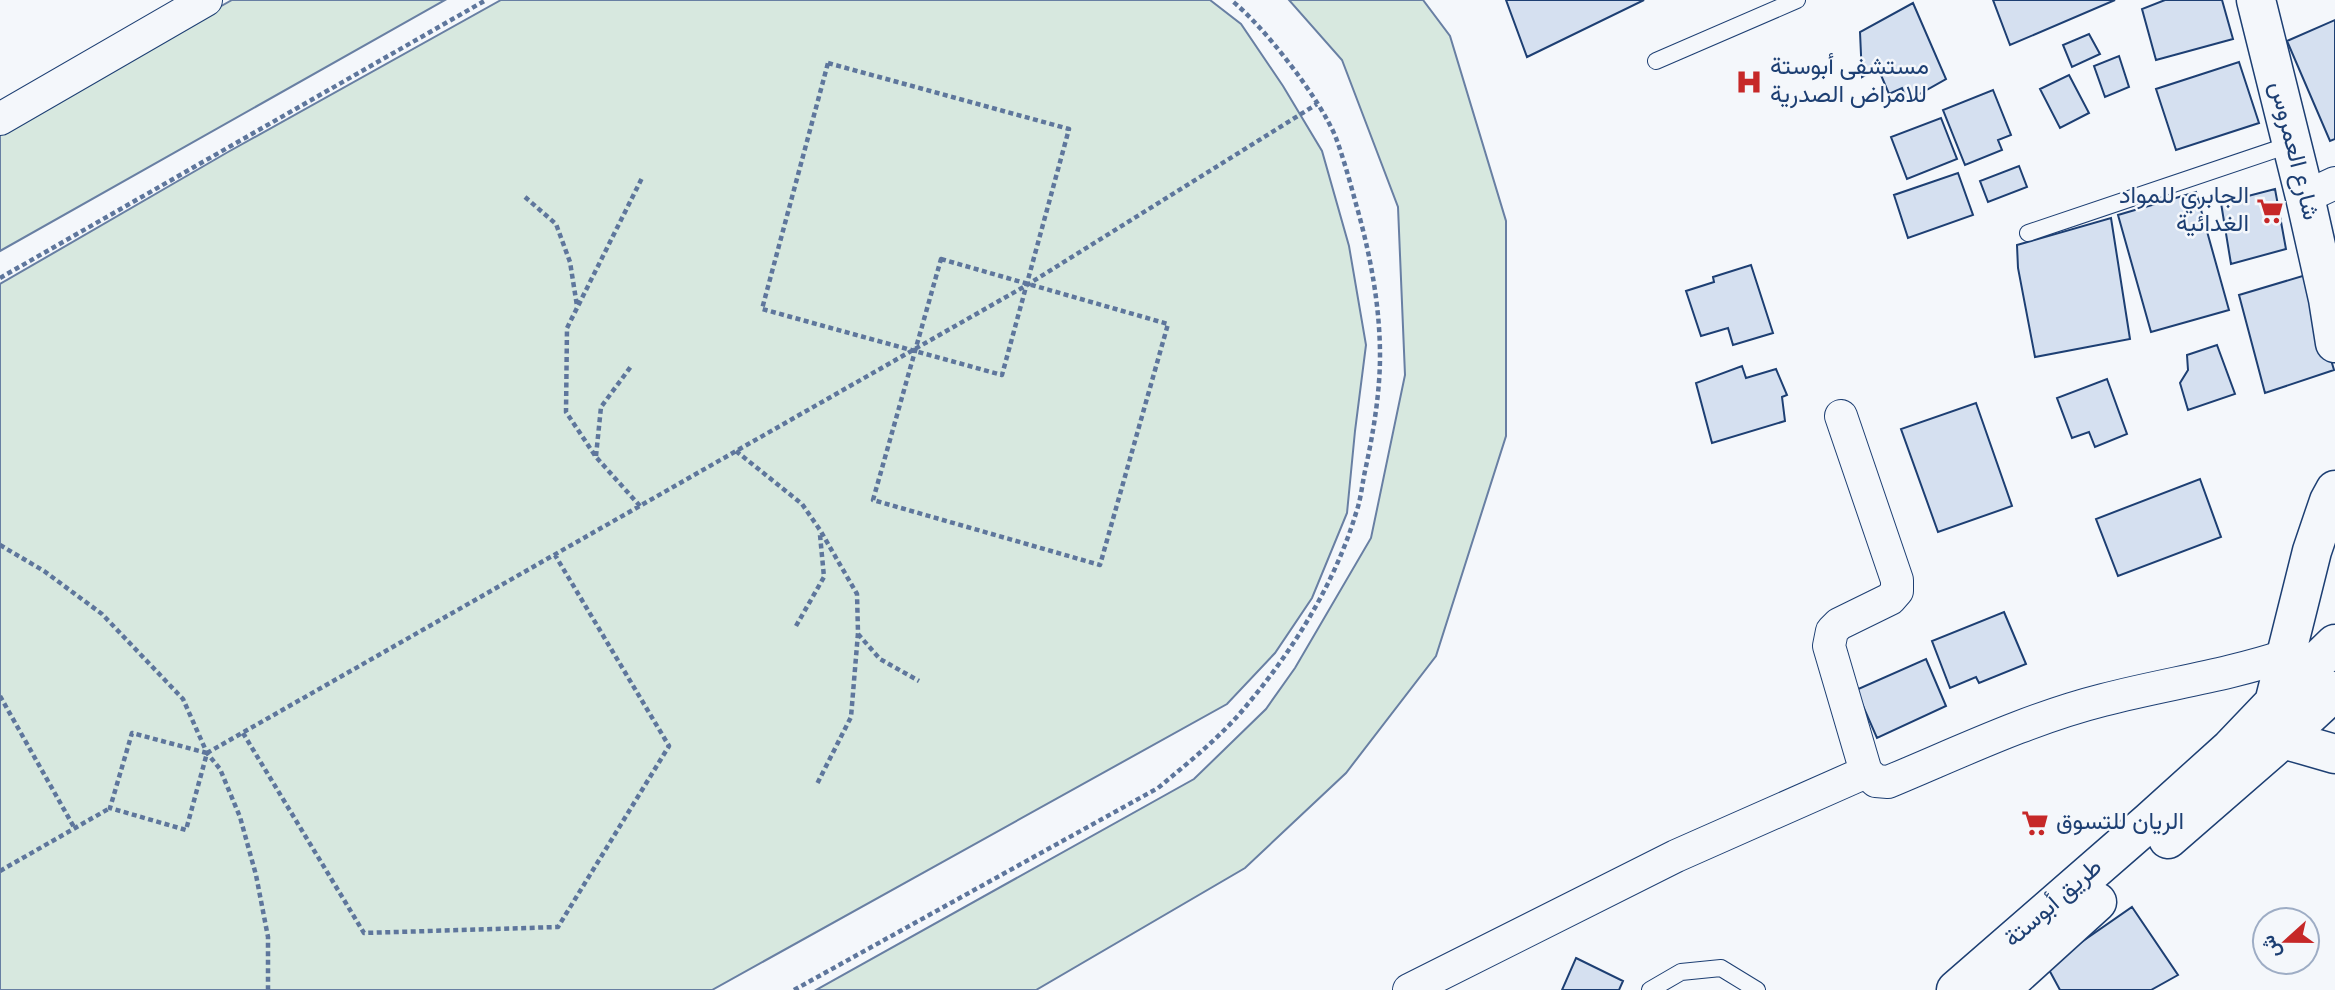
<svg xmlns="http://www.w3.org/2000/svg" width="2335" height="990" font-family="Overpass,Vazirmatn,sans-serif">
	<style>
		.green { fill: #d7e8df; stroke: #687fa3; stroke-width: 2 }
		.building { fill: #d5e0f0; stroke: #1d3f73; stroke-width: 2 }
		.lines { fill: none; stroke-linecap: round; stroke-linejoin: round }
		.service-casing { stroke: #1d3f73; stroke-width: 18 }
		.minor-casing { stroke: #1d3f73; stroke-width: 34 }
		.tertiary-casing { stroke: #1d3f73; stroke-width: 41 }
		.primary-casing { stroke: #1d3f73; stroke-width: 41 }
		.path { stroke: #5e769c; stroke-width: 4.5; stroke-dasharray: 5 3.5; stroke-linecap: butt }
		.service { stroke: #f4f7fb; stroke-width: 16 }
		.minor { stroke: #f4f7fb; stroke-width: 32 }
		.tertiary { stroke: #f4f7fb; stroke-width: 38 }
		.primary { stroke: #f4f7fb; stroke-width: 38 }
		.labels { text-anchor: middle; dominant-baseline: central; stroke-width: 5; stroke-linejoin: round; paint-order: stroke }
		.poi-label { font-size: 24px; fill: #1d3f73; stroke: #f4f7fb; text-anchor: start }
		.street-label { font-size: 24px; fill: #1d3f73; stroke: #f4f7fb }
	</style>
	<rect width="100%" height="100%" fill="#f4f7fb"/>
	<path class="green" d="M232 0H445L0 251V131Z
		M501 0H1210L1241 24 1283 86 1322 151 1349 246 1366 345 1355 431 1347 513 1312 598 1275 653 1227 704 712 990H0V284L228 152Z
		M1289 0H1423L1450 36 1506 221V436L1436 656 1346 773 1245 868 1036 990H816L1194 779 1266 709 1295 668 1371 538 1405 375 1398 207 1342 60Z"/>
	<path class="building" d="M1506 0H1644L1527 57Z
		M1993 0H2115L2010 45Z
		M2165 0H2222L2233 39 2156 60 2142 9Z
		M1913 3 1946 79 1907 101 1902 88 1889 94 1878 68 1862 77 1860 32Z
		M2335 20V139L2330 141 2287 41Z
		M2089 34 2100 54 2072 67 2063 45Z
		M2119 56 2129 87 2105 97 2094 66Z
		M2239 62 2259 123 2176 150 2156 89Z
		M2069 75 2089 113 2060 128 2040 89Z
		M1993 90 2011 135 1998 140 2002 150 1965 165 1943 110Z
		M1941 118 1957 159 1907 179 1891 137Z
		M2019 166 2027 187 1988 202 1980 181Z
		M1958 173 1973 215 1908 238 1894 195Z
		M2275 189 2286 249 2231 264 2221 203Z
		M2196 192 2229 310 2151 332 2118 215Z
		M2111 218 2130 339 2035 357 2018 268 2017 245Z
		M1751 265 1773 333 1733 345 1728 328 1701 336 1686 291 1714 282 1713 277Z
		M2306 275 2334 370 2265 393 2239 295Z
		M2217 345 2235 394 2188 410 2180 383 2188 370 2187 355Z
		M1742 366 1746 378 1776 369 1787 395 1782 397 1785 421 1712 443 1696 383Z
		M2107 379 2127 434 2095 447 2089 432 2072 438 2057 398Z
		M1976 403 2012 506 1938 532 1901 429Z
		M2200 479 2221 537 2118 576 2096 519Z
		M2004 612 2026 664 1979 683 1976 677 1950 688 1932 641Z
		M1926 659 1946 706 1877 738 1856 690Z
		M2132 907 2178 975 2151 990H2060L2047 966Z
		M1576 958 1623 981 1619 990H1562Z"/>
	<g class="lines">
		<defs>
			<path id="service" d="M1656 61 1797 0
				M2028 233 2292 144
				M1650 990 1681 972 1721 968 1757 990"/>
			<path id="minor" d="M0 119 206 0
				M2305 197 2335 183
				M1841 416 1897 580V591L1890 599 1839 624 1832 631 1829 646 1866 772 1876 781 1888 782C1958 753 2028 719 2103 700 2164 684 2225 676 2285 656
				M1409 990 1676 856 1866 772"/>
			<path id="tertiary" d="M2256 0 2305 197 2328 299 2335 343"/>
			<path id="primary" d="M2274 703 2312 551 2329 501 2335 490
				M2283 739 2335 754
				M2168 839 2283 739 2335 691
				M1956 990 2149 822 2231 748 2274 703 2335 644
				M2000 990 2097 902"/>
		</defs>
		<use href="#service" class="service-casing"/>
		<use href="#minor" class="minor-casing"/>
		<use href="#tertiary" class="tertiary-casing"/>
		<use href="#primary" class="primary-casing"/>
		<path class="path" d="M828 63 1069 129 1002 375 762 309Z
			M525 197 556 224 570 262 577 306
			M941 259 1168 324 1100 565 873 500Z
			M0 278 486 0
			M736 451 802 504 820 530 857 594 858 633 851 717 816 786
			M596 456 601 407 632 365
			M640 506 596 457 566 412 567 328 642 178
			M0 545 44 571 102 614 183 699 207 753 220 769 240 817 256 875 268 937V990
			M796 626 824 577 820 535
			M858 634 880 659 919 681
			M0 696 75 829
			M243 733 364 933 558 927 669 746 555 555
			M207 753 132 733 110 808 186 830 207 753 1027 285 1317 104
			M0 871 110 808
			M794 990 1158 788C1189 762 1222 736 1247 705 1294 649 1335 583 1356 513 1361 499 1362 485 1365 471 1373 435 1380 393 1380 356 1380 305 1370 253 1356 204 1350 182 1344 160 1336 138 1321 100 1264 26 1231 0"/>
		<use href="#service" class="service"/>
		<use href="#minor" class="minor"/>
		<use href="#tertiary" class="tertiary"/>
		<use href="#primary" class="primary"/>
	</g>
	<defs>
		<symbol id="hospital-bare" viewBox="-9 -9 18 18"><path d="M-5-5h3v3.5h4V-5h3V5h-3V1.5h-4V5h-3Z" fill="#c62828" stroke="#f4f7fb" stroke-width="2.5" paint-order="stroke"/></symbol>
		<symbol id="supermarket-bare" viewBox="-9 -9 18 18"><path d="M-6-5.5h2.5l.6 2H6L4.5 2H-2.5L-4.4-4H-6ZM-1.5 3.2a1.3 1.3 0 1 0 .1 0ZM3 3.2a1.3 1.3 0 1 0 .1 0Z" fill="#c62828" stroke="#f4f7fb" stroke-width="2.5" paint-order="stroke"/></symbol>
	</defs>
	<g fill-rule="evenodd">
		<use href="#hospital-bare" x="1730" y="63" width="38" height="38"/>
		<use href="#supermarket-bare" x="2251" y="192" width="38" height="38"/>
		<use href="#supermarket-bare" x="2016" y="804" width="38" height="38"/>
	</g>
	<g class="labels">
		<g class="poi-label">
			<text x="1770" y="68">مستشفى أبوستة<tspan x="1770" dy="28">للامراض الصدرية</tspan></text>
			<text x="2249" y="197" text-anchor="end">الجابري للمواد<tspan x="2249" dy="28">الغدائية</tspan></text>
			<text x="2056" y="823">الريان للتسوق</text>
		</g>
		<g class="street-label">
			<text transform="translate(2293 151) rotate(76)">شارع العمروس</text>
			<text transform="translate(2054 904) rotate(-41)">طريق أبوستة</text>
		</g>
	</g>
	<g transform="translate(2286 941) rotate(249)"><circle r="33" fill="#f4f7fb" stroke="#9eadc5" stroke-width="2"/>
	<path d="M0-5L12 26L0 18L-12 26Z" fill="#c62828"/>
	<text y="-10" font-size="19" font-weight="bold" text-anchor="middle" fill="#1d3f73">ش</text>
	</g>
</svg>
